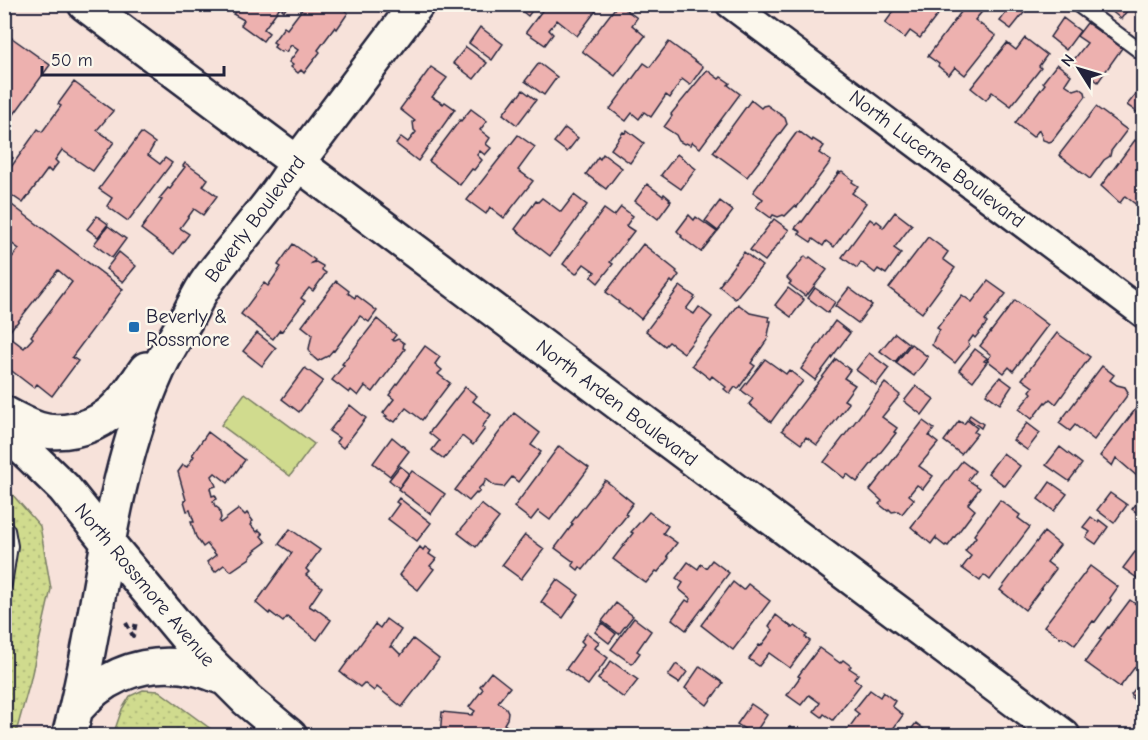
<svg xmlns="http://www.w3.org/2000/svg" width="1148" height="740" font-family="'Comic Neue',sans-serif">
	<style>
		.grass { fill: url(#grass-dots); stroke: #797e64; stroke-width: 1.5 }
		.pitch { fill: #d0db8e; stroke: #797e64; stroke-width: 1.5 }
		.building { fill: #edb1af; stroke: #22223b; stroke-width: 1.5; fill-rule: evenodd }
		.lines { fill: none; stroke-linecap: round; stroke-linejoin: round }
		.lane-casing { stroke: #22223b; stroke-width: 18 }
		.street-casing { stroke: #22223b; stroke-width: 32 }
		.secondary-casing { stroke: #22223b; stroke-width: 38 }
		.path { stroke: #22223b; stroke-width: 4; stroke-dasharray: 6 4.5; stroke-linecap: butt }
		.lane { stroke: #fbf7ec; stroke-width: 14 }
		.street { stroke: #fbf7ec; stroke-width: 27 }
		.secondary { stroke: #fbf7ec; stroke-width: 33 }
		.poi-dot { fill: #1f6fb2; stroke: #fbf7ec; stroke-width: 2 }
		.labels { text-anchor: middle; dominant-baseline: central; stroke-width: 5; stroke-linejoin: round; paint-order: stroke }
		.street-label { font-size: 20px; fill: #22223b; stroke: #fbf7ec }
		.poi-label { font-size: 20px; fill: #22223b; stroke: #fbf7ec; text-anchor: start }
	</style>
	<defs>
		<pattern id="grass-dots" width="8" height="8" patternUnits="userSpaceOnUse" patternTransform="scale(1.5)"><rect width="8" height="8" fill="#d0db8e"/><path d="M2 2h.1M6 6h.1" fill="none" stroke="#b2bc7b" stroke-width="1.8" stroke-linecap="round"/></pattern>
	</defs>
	<rect width="100%" height="100%" fill="#f7e2da"/>
	<filter id="ink" filterUnits="userSpaceOnUse"><feTurbulence type="fractalNoise" baseFrequency=".0167" numOctaves="2"/><feDisplacementMap in="SourceGraphic" scale="12" xChannelSelector="R" yChannelSelector="G"/><feConvolveMatrix kernelMatrix="1 2 1 2 8 2 1 2 1" color-interpolation-filters="sRGB"/></filter>
	<g filter="url(#ink)">
		<path class="grass" d="M4 485 40 526 51 589 30 682 15 736 4 735Z
			M143 690 159 691 219 735H113L122 709 130 696Z"/>
		<path class="pitch" d="M245 393 314 444 290 476 221 425Z"/>
		<path class="building" d="M237 4H289L284 11 280 7 264 29 269 33 263 41 241 25 244 20 233 14 235 12 233 10Z
			M306 4H337L348 13 337 29 335 27 318 50 320 52 304 73 301 70 298 73 291 67 293 65 289 62 298 50 291 45 286 52 283 50 281 52 274 47 276 44 273 42 284 27 287 29Z
			M513 4H537L528 16Z
			M547 4H601L577 36 557 20 549 30 553 34 545 45 526 32Z
			M618 4 637 18 632 25 645 36 615 76 582 51Z
			M899 4H946L920 38 910 31 905 38 885 23Z
			M967 4H983L986 7 975 20 996 36 965 75 955 67 949 75 938 66 939 64 928 56Z
			M1007 4H1031L1011 29 1000 21 1010 7Z
			M1103 4H1132L1121 19Z
			M1063 18 1080 31 1066 50 1050 37Z
			M1087 23 1122 48 1098 82 1072 62 1087 43 1077 36Z
			M480 27 503 44 492 60 469 43Z
			M12 38 50 65 7 124 4 122V49Z
			M1025 38 1047 55 1039 66 1041 68 1011 106 992 92 986 100 971 88 1007 43 1016 50Z
			M669 42 703 67 690 85 682 79 670 98 666 95 651 117 644 112 639 119 632 113 626 121 610 109 644 63 650 67Z
			M466 47 487 63 474 79 453 63Z
			M539 63 557 77 544 95 525 81Z
			M1057 64 1071 75 1065 84 1074 90 1080 88 1085 92 1086 96 1052 141 1049 142 1043 140 1039 130 1033 137 1015 123 1045 84 1043 82Z
			M431 67 447 78 432 97 443 104 445 102 455 109 418 161 396 144 401 137 408 142 416 132 414 130 413 122 415 121 400 109Z
			M707 70 719 79 721 77 730 83 728 85 740 94 700 148 692 142 690 145 686 143 684 144 679 141 676 135 664 127 672 116 671 114Z
			M74 82 113 111 97 130 114 142 93 171 62 150 55 160 58 163 51 172 48 169 23 203 4 190V177L38 129 42 132 61 106 58 104Z
			M1144 84V117L1127 105Z
			M523 90 536 100 517 125 503 114 516 97 517 98Z
			M751 100 761 108 763 106 767 105 785 118 787 124 747 177 713 152Z
			M1096 107 1127 130 1111 151 1110 156 1104 160 1090 179 1059 155Z
			M471 109 487 121 480 130 490 138 486 144 491 148 485 155 480 151 477 155 482 160 474 170 472 169 460 185 429 161 460 120 461 121Z
			M565 128 578 138 567 152 554 142Z
			M627 130 644 143 630 163 611 149 623 132 625 133Z
			M797 132 800 133V132L812 141 813 139 824 146 819 153 831 161 797 207 795 206 785 216 783 215 778 217 773 215 771 218 756 207 763 199 753 192Z
			M141 133 155 143 148 155 160 164 165 158 172 163 128 221 107 206 112 198 99 189Z
			M518 135 535 147 518 170 533 181 504 218 490 207 486 214 467 200Z
			M1135 140 1144 147V198L1138 206 1125 196 1120 203 1101 186Z
			M4 152 13 158 4 170Z
			M603 154 622 168 606 189 586 174 598 157 600 159Z
			M677 154 696 169 681 189 661 175Z
			M185 163 208 179 203 186 217 196 203 215 194 209 180 228 189 234 174 254 141 229 162 200 159 199 168 188 170 189 173 185 172 184 185 167 183 166Z
			M839 172 840 173 842 172 853 180 852 182 858 186 852 193 866 203 834 247 826 241 823 246 813 239 811 242 799 234 801 232 795 228 801 221 802 222Z
			M647 184 663 196 664 194 670 199 669 200 671 201 658 219 635 201Z
			M574 195 587 205 550 256 515 229 536 201 538 202 542 198 561 212Z
			M4 199 123 289 72 357 78 361 52 396 37 384 34 388 4 365V267L19 249 11 243 4 252ZM58 270 72 282 31 336 33 338 24 348 7 335 15 324H16Z
			M720 201 733 211 718 231 705 221Z
			M621 207 633 216 626 226 634 231 610 262 613 264 598 283 591 277 595 272 584 264 576 274 563 264 604 209 614 216Z
			M895 212 912 225 894 248 901 253 886 274 878 269 875 273 861 262 857 268 842 257 870 219 875 223 877 221 882 225 881 226 883 228Z
			M689 215 694 220 696 217 717 232 701 252 681 237 682 236 677 231Z
			M97 216 108 224 98 237 87 229Z
			M774 219 789 230 765 261 750 250Z
			M108 226 126 239 112 258 94 244Z
			M928 237 948 252 943 259 955 268 922 313 889 288Z
			M293 244 315 260 312 263 316 262 323 266 322 270 326 273 313 291 309 288 301 298 305 301 282 331 280 330 273 339 241 314 264 283 268 286 281 267 278 265Z
			M643 244 677 271 676 272 679 275 673 283 671 281 641 319 629 309 628 310 618 303 619 302 606 292Z
			M119 252 136 266 123 282 106 269Z
			M744 252 762 266 735 299 719 286 723 281H722Z
			M805 256 808 259 810 257 827 270 808 294 807 293 805 296 789 284 791 282 787 278Z
			M336 281 349 291 348 293 355 298 356 295 377 311 369 322 360 316 334 351 333 350 328 356 318 361 312 356 309 349 312 334 302 326Z
			M988 281 1006 294 985 321 987 323 975 338 973 336 968 343 969 345 955 363 932 345 935 337 940 330 937 328 962 295 972 302Z
			M680 286 695 297 686 309 694 314 699 307 712 317 684 353 669 342 665 346 646 331Z
			M788 288 804 300 791 317 775 305Z
			M815 288 835 302 828 313 808 298Z
			M849 288 872 305 858 323 835 306Z
			M1015 300 1048 325 1013 371 1009 367 1004 373 987 360 991 355 980 346Z
			M738 304 750 313 769 317 768 321H771L768 335 769 337 751 363 755 366 738 389 735 387 730 394 724 389 726 387 712 376 710 379 692 365Z
			M377 319 396 335 392 340 394 341 398 339 404 343 403 348 405 349 373 392 365 386 358 396 351 390 349 393 332 380 344 365 342 364Z
			M835 321 850 333 815 380 801 369Z
			M257 333 276 348 262 366 243 351Z
			M895 333 909 344 895 362 880 351Z
			M1057 333 1090 357 1056 404 1050 399 1046 403 1045 402 1032 419 1019 409 1032 393 1030 391 1033 387 1022 379Z
			M911 344 928 357 914 376 896 363Z
			M425 346 440 357 435 364 442 370 438 374 450 383 422 420 406 408 395 422 392 420 391 421 385 417 387 416 383 413 394 399 389 395Z
			M975 349 987 358 984 361 987 362 973 381 959 370Z
			M869 353 889 368 876 385 856 370Z
			M765 359 786 374 789 370 803 381 799 386H797L771 422 749 404 753 399 741 390Z
			M836 359 850 370 844 378 855 385 844 400 849 403 817 445 806 437 801 444 782 430Z
			M1102 366 1114 375 1110 380 1117 385 1125 387 1128 392 1126 397 1094 440 1075 425 1070 431 1059 423Z
			M305 368 323 381 299 412 282 399Z
			M1000 377 1012 386 1000 404 986 394Z
			M885 383 900 395 882 417 897 428 894 432 896 433 857 482 847 474 844 478 824 462Z
			M916 386 934 399 922 415 904 401Z
			M465 387 477 396 473 401 491 415 482 427 485 429 473 445 462 436 444 459 432 450 439 441 429 433Z
			M1144 398V470L1138 477 1116 458 1112 466 1100 456Z
			M350 405 366 418 343 448 336 442 339 438 329 431Z
			M514 413 540 433 531 445 541 452 518 482 512 477 504 487 495 486 486 479 483 486 482 485 478 489 480 491 477 494 476 493 469 501 455 490Z
			M970 415 983 424 981 428 968 418Z
			M967 420 977 428 974 432 977 434 961 454 944 441 959 421 964 424Z
			M923 421 934 429 929 436 938 443 919 466 933 476 923 489 917 485 909 495 914 499 902 514 898 511 892 512 889 509 888 511 879 504 882 501 870 490Z
			M1027 423 1040 433 1027 450 1013 440Z
			M208 432 245 460 228 483 215 473 212 476 216 486 210 488 212 496 215 495 217 499 213 501 215 506 219 509 221 518 219 522 220 523 239 509 245 515 247 513 253 521 251 522 252 524 251 525 257 532 259 530 263 534 261 536 266 542 254 551 255 552 250 557V558L231 571 224 565 215 572 207 562 216 555 207 544 203 547 196 537 191 522H194L190 510 187 511 184 501 186 500 178 472 183 465 187 467 194 456 192 455Z
			M392 437 409 451 390 476 373 463Z
			M559 446 589 468 550 520 538 511 531 520 514 507Z
			M1060 447 1082 464 1069 481 1046 465Z
			M1003 453 1020 466 1005 486 988 473Z
			M962 461 975 471 968 480 980 488 968 504 975 510 948 546 946 545 945 546 936 539V537L931 544 911 527Z
			M400 466 409 473 399 488 389 480Z
			M412 471 445 494 431 514 398 489Z
			M605 480 633 503 625 514 627 515 583 570 580 567 578 570 572 565 574 562 555 548 573 524 571 523Z
			M1050 482 1067 494 1054 511 1038 499Z
			M1110 493 1127 505 1114 523 1097 510Z
			M1144 494V516L1143 517 1132 509Z
			M399 498 431 523 417 541 388 519 399 504 396 502Z
			M1000 500 1020 515 1018 518 1030 527 990 580 984 575 980 581 962 568 971 556 965 551 976 537 974 535Z
			M481 504 499 518 476 547 458 533Z
			M649 512 668 526 663 533 677 543 667 556 669 558 658 572 656 571 646 583 613 559 633 533 631 532Z
			M1091 517 1098 522 1099 520 1108 527 1096 544 1086 537 1090 532 1083 527Z
			M290 529 320 550 306 569 309 572 306 575 322 587 309 606 314 609 315 608 331 620 317 640 287 617 283 622 270 612 269 614 256 603 292 553 279 544Z
			M1044 532 1060 545 1047 562 1056 569 1025 610 1000 590Z
			M525 535 544 549 521 579 502 565Z
			M420 547 423 550 425 547 431 551 429 554 436 559 430 566 434 569 418 590 399 575Z
			M1135 552 1144 558V569L1137 578 1123 568Z
			M712 560 729 573 686 630 672 619 686 600 689 602 691 599 679 589 683 583 676 578 688 562 698 569 701 564 706 568Z
			M1090 566 1118 587 1110 598 1111 600 1095 622 1093 621 1075 645 1066 638 1060 637 1044 626Z
			M557 579 579 595 563 618 541 602Z
			M733 582 743 590 748 584 770 601 733 650 701 625Z
			M1130 600 1144 610V655L1120 687 1085 662 1101 640 1099 639 1108 627 1109 628Z
			M616 603 633 616 619 634 602 621Z
			M776 615 793 628 795 626 807 635 805 637 810 641 790 668 769 653 759 666 749 659 759 645 761 646 773 630 769 626Z
			M634 618 651 631 637 651 640 653 632 664 611 649Z
			M386 619 401 630 390 647H393L401 655 413 639 439 659 402 707 377 687 374 691 364 683 360 687 340 672 375 624 380 628Z
			M602 623 616 634 609 643 595 632Z
			M587 633 599 642 595 648 608 658 588 685 566 669 584 644 581 641Z
			M819 648 840 663 843 660 851 666 849 668 858 674 854 679 861 684 833 720 824 714 822 717 814 711 820 703 809 695 801 705 787 695 800 677 798 676Z
			M611 661 638 680 624 698 598 679Z
			M676 664 687 672 679 683 668 676Z
			M700 666 723 683 707 705 685 688Z
			M491 672 510 687 498 702 506 708 508 712 507 719 504 724 520 736H440L442 712 472 715 475 711 469 707 483 689 480 686Z
			M1144 678V705L1143 706 1132 698 1133 696 1131 694Z
			M870 690 880 697 883 692 895 701 892 706 903 715 888 736H843L859 714 854 710Z
			M751 704 767 715 753 736H742L746 730 737 724Z
			M916 723 933 736H906Z
			M707 727 719 736H700Z
			M790 727 802 736H782Z"/>
		<g class="lines">
			<defs>
				<path id="lane" d="M1077 4 1144 54
					M4 528 7 530 10 546 4 584"/>
				<path id="street" d="M730 4 1144 314"/>
				<path id="secondary" d="M85 4 1063 736
					M4 413C15 419 26 425 38 429 60 436 90 429 108 415 124 403 135 384 146 369
					M4 430 64 488 109 544 198 651 247 700 290 736
					M76 709C83 702 89 695 96 689 125 667 162 660 197 669 206 671 215 675 224 678
					M69 736C102 615 106 485 158 370 166 352 177 335 187 318 194 305 200 291 209 279 238 240 272 205 297 163L417 4"/>
			</defs>
			<use href="#lane" class="lane-casing"/>
			<use href="#street" class="street-casing"/>
			<use href="#secondary" class="secondary-casing"/>
			<path class="path" d="M126 623 133 636 136 622"/>
			<use href="#lane" class="lane"/>
			<use href="#street" class="street"/>
			<use href="#secondary" class="secondary"/>
		</g>
	</g>
	<rect class="poi-dot" x="128" y="321" width="12" height="12" rx="3"/>
	<g class="labels">
		<g class="street-label">
			<text transform="translate(937 159) rotate(37)">North Lucerne Boulevard</text>
			<text transform="translate(255 219) rotate(-53)">Beverly Boulevard</text>
			<text transform="translate(617 403) rotate(37)">North Arden Boulevard</text>
			<text transform="translate(145 585) rotate(50)">North Rossmore Avenue</text>
		</g>
		<g class="poi-label">
			<text x="146" y="316">Beverly &amp;<tspan x="146" dy="23">Rossmore</tspan></text>
		</g>
	</g>
	<rect width="1148" height="740" fill="none" stroke="#fbf7ec" stroke-width="24"/>
	<rect x="12" y="12" width="1124" height="716" fill="none" stroke="#22223b" stroke-width="2" filter="url(#ink)"/>
	<g transform="translate(1079 69) rotate(307)" stroke="#fbf7ec" stroke-width="4.5" paint-order="stroke">
	<path d="M0-4.5L10 22L0 15L-10 22Z" fill="#22223b"/>
	<text y="-9" font-size="16" font-weight="bold" text-anchor="middle" fill="#22223b">N</text>
	</g>
	<path d="M42 66v9h182v-9" fill="none" stroke="#22223b" stroke-width="3"/>
	<text x="51" y="66" font-size="18" fill="#22223b" stroke="#fbf7ec" stroke-width="4.5" paint-order="stroke">50 m</text>
</svg>
